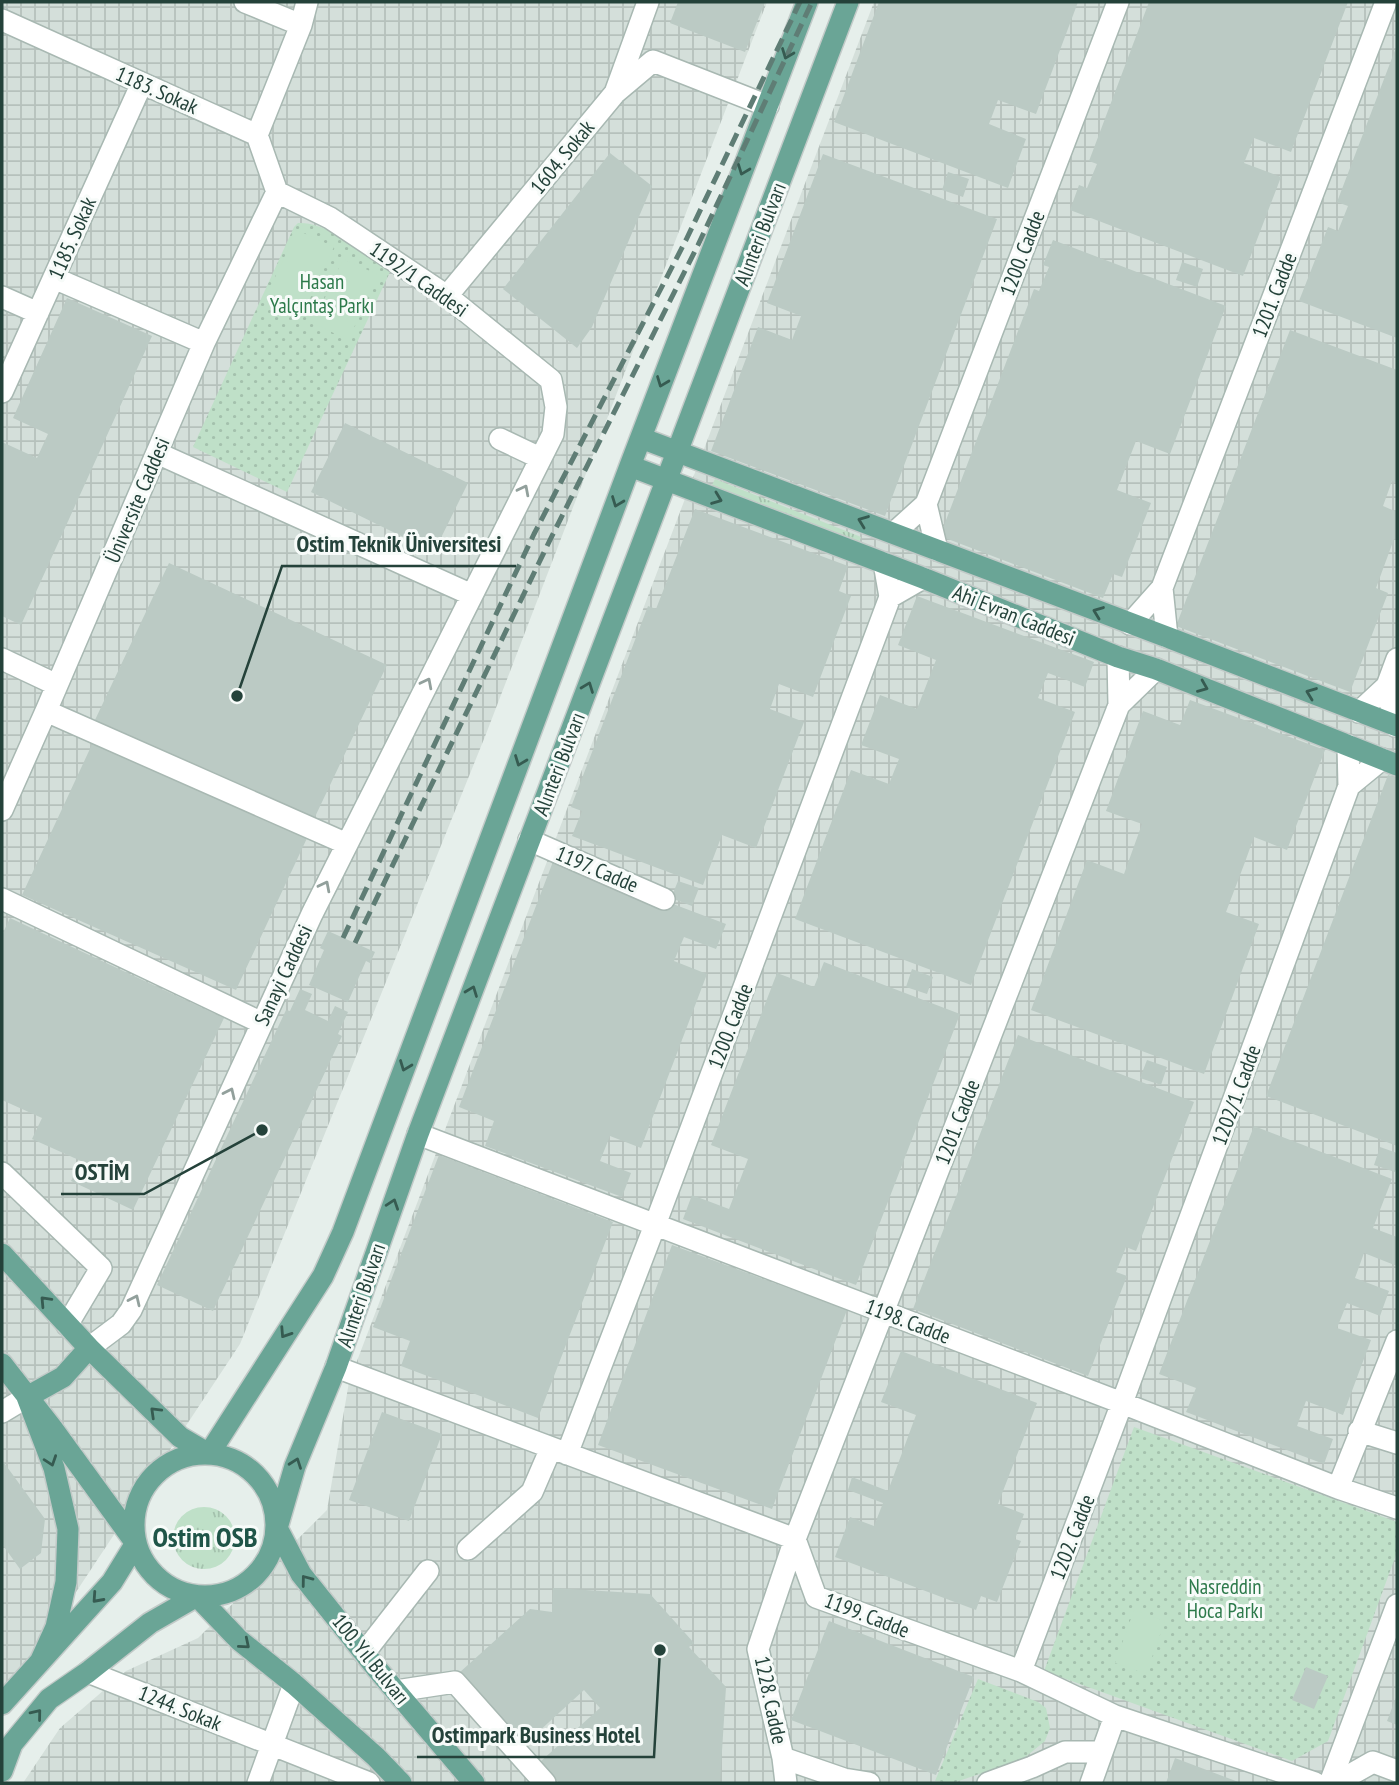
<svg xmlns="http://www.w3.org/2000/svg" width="1399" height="1785" font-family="'PT Sans Narrow',sans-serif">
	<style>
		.industrial { fill: url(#industrial-grid) }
		.grass { fill: url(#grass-tufts) }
		.park { fill: url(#park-dots) }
		.pitch { fill: #bfe0c8 }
		.building { fill: #bbcac4 }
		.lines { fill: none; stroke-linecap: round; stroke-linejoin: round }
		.minor-casing { stroke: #a8b8b2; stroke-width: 24 }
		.major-casing { stroke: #c2cac8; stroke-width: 24 }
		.minor { stroke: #fff; stroke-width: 21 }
		.major { stroke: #6aa596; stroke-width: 21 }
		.rail { stroke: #5f7d75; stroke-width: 5; stroke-dasharray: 14 7; stroke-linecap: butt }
		.oneway { stroke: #365b51 }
		.oneway2 { stroke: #92a09c }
		.labels { text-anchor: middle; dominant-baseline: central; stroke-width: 6; stroke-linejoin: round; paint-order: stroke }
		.street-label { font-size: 21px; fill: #24423a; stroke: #f7fbf9 }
		.park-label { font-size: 21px; fill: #2d7a4b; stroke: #f7fbf9 }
		.district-label { font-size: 28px; font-weight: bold; fill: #1f5548; stroke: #f7fbf9 }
		.leader { fill: none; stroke: #24423a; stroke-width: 2.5 }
		.callout-dot { fill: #24423a; stroke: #f7fbf9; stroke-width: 2.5 }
		.callout-label { font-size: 23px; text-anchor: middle; font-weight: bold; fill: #24423a; stroke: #f7fbf9; stroke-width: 6; stroke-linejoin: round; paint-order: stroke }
	</style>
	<defs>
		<pattern id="industrial-grid" width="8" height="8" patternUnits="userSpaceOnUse" patternTransform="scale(1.75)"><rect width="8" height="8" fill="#d4dfda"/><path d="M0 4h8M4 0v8" fill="none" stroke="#b6c1bc"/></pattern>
		<pattern id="grass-tufts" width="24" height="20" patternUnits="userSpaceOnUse" patternTransform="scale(1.75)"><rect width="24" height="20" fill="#bfe0c8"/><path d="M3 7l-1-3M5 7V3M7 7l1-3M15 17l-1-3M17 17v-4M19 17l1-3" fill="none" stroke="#a4c1ad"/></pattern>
		<pattern id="park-dots" width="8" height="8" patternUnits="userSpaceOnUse" patternTransform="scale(1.75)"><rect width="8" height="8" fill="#bfe0c8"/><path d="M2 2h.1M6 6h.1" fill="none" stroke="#a4c1ad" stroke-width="1.8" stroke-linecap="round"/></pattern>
	</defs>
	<rect width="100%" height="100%" fill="#e6efeb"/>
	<path class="industrial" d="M2 2H767L486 734 240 1344 2 1704Z
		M874 2H1397V1783H23L60 1728 126 1671 198 1638 327 1510 349 1382Z"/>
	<path class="grass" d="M715 479 861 537 858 546 711 487Z
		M173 1538a31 31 0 1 1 62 0a31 31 0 1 1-62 0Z"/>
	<path class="park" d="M298 223C328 221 366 255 390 272L287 492 193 447 294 227Z
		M1134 1427 1397 1522V1552L1328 1741 1292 1761 1044 1671Z
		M978 1679 1038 1702 1046 1708 1050 1728 1045 1741 1023 1759 953 1783 935 1781Z"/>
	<path class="pitch" d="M297 230 334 247 301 318 264 301Z
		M343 259 379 275 348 340 313 323Z
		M1134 1610 1165 1621 1146 1674 1115 1663Z"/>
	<path class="building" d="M678 2H765L745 52 670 23Z
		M879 2H1078L1036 114 998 100 989 124 1026 139 1008 188 834 122Z
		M1149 2H1348L1291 152 1254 138 1244 163 1281 177 1243 276 1070 210 1079 185 1087 188 1097 164 1089 161Z
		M1397 45V338L1299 301 1328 227 1338 231 1348 206 1337 202Z
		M610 153 652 186 592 327 577 348 503 289Z
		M823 154 997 219 885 516 711 451 758 327 792 340 801 316 767 303Z
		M948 172 969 179 963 197 942 190Z
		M1053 240 1226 306 1170 454 1136 441 1117 490 1151 503 1122 577 1113 574 1103 598 940 536 1034 289 1039 291 1049 267 1043 265Z
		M1182 262 1203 269 1197 287 1176 280Z
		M67 298 152 336 21 625 2 616V442L37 458 48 434 13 418Z
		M1290 330 1397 370V483L1392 481 1383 506 1397 512V540L1394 539 1376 588 1388 593 1350 692 1176 626Z
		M345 423 468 483 434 552 311 492Z
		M695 509 848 566 839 591 851 596 813 697 779 684 770 709 804 722 756 848 722 835 703 885 572 836 582 811 571 807 648 606 656 609Z
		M169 563 387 665 313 821 95 720Z
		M917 596 1094 662 1085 687 1048 673 1038 698 1075 712 971 985 795 919 851 770 889 784 899 759 861 745 880 695 917 709 936 660 898 645Z
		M1190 700 1325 750 1287 850 1254 837 1245 862 1226 912 1259 924 1204 1074 1031 1010 1087 860 1124 874 1142 824 1106 811 1143 711 1180 725Z
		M95 738 308 836 236 990 22 895Z
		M1388 775 1397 778V1146L1266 1096Z
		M554 859 726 924 716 949 684 937 674 961 707 974 641 1148 610 1136 600 1161 631 1173 622 1197 485 1146 494 1121 459 1107Z
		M678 881 699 888 692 906 671 898Z
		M10 918 224 1018 133 1210 71 1181 81 1161 32 1139 42 1118 2 1100V935Z
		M328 931 375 952 370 963 366 961 348 1002 309 985 324 950 320 948Z
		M824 962 960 1014 856 1285 683 1219 692 1195 729 1209 748 1159 711 1145 777 973 814 987Z
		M912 969 933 977 927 994 906 987Z
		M300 989 312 994 305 1010 328 1021 335 1006 348 1012 338 1034 342 1036 213 1311 157 1285 286 1010 290 1011Z
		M1018 1035 1194 1102 1136 1251 1126 1247 1116 1272 1127 1276 1088 1376 913 1309Z
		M1147 1060 1167 1067 1161 1085 1140 1078Z
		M1254 1126 1392 1179 1373 1228 1397 1237V1266L1364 1253 1355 1278 1389 1291 1380 1316 1347 1303 1337 1328 1371 1340 1343 1415 1306 1401 1297 1426 1333 1439 1324 1464 1186 1412 1196 1388 1159 1374Z
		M1380 1147 1397 1153V1164L1395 1172 1374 1165Z
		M439 1155 613 1222 538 1418 401 1366 410 1341 373 1327Z
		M672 1245 847 1310 772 1509 598 1445Z
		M901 1351 1037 1403 998 1504 1024 1514 1015 1539 1021 1541 997 1602 981 1596 976 1610 835 1557 850 1517 874 1526 883 1503 848 1490 852 1477 888 1491 916 1415 881 1402Z
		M382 1412 442 1434 409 1521 349 1500Z
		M2 1460 45 1519 41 1553 20 1569 2 1544Z
		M553 1588 650 1594 694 1643 689 1647 726 1687 720 1783H559L540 1762 600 1708 584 1690 524 1745 459 1673 530 1609 552 1612Z
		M829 1621 974 1677 936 1775 791 1720Z
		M1306 1667 1328 1676 1314 1709 1292 1700Z
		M1397 1695V1725L1387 1721Z
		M1175 1758 1241 1783H1166Z"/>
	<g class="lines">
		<defs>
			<path id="minor" d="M245 2 301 25
				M2 20 257 135 277 192
				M615 93 653 61 768 106
				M257 135 301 25 307 2
				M54 278 204 343
				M447 296 615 93 648 2
				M2 297 38 313
				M2 392 142 83
				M500 439 540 458
				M157 453 472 595
				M926 504 937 550
				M894 533 926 504 1118 2
				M1162 588 1167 637
				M890 597 923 578
				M1130 624 1162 588 1386 2
				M2 659 57 685
				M1387 686 1395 726
				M1119 705 1156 669
				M46 711 347 844
				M1359 712 1387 686 1397 659
				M1349 786 1382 759
				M2 810 46 711 204 343 277 192
				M529 840 664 899
				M2 899 262 1023
				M418 1134 1122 1403 1338 1488 1397 1508
				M2 1173 101 1268 67 1325
				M89 1348 121 1324 131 1310 312 914 553 434 556 407 551 380 447 296 330 218 277 192
				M336 1367 795 1539 816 1597 1021 1671 1115 1716 1315 1783
				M2 1412 27 1397
				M1359 1431 1397 1443
				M567 1454 655 1225 890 597 884 563
				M1338 1488 1397 1341
				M468 1549 532 1492 551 1448
				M364 1653 428 1571
				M1021 1671 1122 1403 1349 786 1348 745
				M88 1672 369 1783
				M396 1691 455 1682 545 1783
				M783 1758 844 1779 869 1783
				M258 1783 294 1684
				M786 1783 783 1758 758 1649 795 1539 1119 705 1118 657
				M988 1783 1032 1767 1065 1752H1102
				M1091 1783 1115 1716
				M1330 1783 1397 1605
				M1336 1783 1373 1762 1397 1771"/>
			<path id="major" d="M641 438 1167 637 1397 726
				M630 466 923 578 1118 657 1156 669 1397 765
				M2 1254 89 1348 180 1437 209 1454
				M2 1364 52 1428 135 1542
				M27 1397 54 1468 68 1529 66 1582 56 1627 40 1662
				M27 1397 63 1377 89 1348
				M134 1525a71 71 0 1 1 142 0a71 71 0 1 1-142 0Z
				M209 1454 323 1276 343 1232 630 466 807 2
				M277 1528 295 1466 336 1367 418 1134 848 2
				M277 1528 301 1574 377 1669 474 1783
				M197 1596 239 1640 294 1684 376 1757 401 1783
				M2 1704 112 1582 136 1543
				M2 1771 12 1744 49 1699 88 1672 150 1623 197 1596"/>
		</defs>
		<use href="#minor" class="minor-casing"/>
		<use href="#major" class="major-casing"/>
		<use href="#minor" class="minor"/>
		<use href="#major" class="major"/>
		<path class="rail" d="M343 938 534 534 686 240 800 2
			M355 943 549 542 698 245 812 2"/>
	</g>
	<defs><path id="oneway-chevron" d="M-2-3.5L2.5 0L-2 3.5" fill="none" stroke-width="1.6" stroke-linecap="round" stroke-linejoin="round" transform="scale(1.75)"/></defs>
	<g class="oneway">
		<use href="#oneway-chevron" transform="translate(787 54) rotate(111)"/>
		<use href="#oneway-chevron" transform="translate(743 170) rotate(111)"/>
		<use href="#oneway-chevron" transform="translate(662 382) rotate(111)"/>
		<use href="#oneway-chevron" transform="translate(717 499) rotate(21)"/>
		<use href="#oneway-chevron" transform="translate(617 502) rotate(111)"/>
		<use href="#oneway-chevron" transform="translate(863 521) rotate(-159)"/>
		<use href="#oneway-chevron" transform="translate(1098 612) rotate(-159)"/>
		<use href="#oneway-chevron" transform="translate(588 687) rotate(-69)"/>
		<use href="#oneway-chevron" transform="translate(1203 687) rotate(22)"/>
		<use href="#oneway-chevron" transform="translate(1311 693) rotate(-159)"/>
		<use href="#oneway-chevron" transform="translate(520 761) rotate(111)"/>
		<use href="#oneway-chevron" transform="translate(472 991) rotate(-69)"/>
		<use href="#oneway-chevron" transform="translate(405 1066) rotate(111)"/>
		<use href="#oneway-chevron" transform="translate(393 1204) rotate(-71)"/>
		<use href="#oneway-chevron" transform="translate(45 1301) rotate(-133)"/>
		<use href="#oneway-chevron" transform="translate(285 1333) rotate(123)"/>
		<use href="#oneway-chevron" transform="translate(155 1412) rotate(-136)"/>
		<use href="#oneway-chevron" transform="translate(51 1461) rotate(71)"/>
		<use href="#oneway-chevron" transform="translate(296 1463) rotate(-70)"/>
		<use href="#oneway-chevron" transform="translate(306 1580) rotate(-127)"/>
		<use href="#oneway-chevron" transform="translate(97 1598) rotate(132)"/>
		<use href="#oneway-chevron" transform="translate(245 1644) rotate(40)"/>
		<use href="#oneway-chevron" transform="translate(37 1714) rotate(-51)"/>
	</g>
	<g class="oneway2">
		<use href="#oneway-chevron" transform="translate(524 490) rotate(-63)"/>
		<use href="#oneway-chevron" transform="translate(427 683) rotate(-63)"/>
		<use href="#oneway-chevron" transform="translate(325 886) rotate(-63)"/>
		<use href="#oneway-chevron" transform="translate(230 1093) rotate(-65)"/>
		<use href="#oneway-chevron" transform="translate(135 1300) rotate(-65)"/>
	</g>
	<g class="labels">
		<g class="street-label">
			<text transform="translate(157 90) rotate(24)">1183. Sokak</text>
			<text transform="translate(562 157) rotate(-51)">1604. Sokak</text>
			<text transform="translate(760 234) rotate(-69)">Alınteri Bulvarı</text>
			<text transform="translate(72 238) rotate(-66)">1185. Sokak</text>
			<text transform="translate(1022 253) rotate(-69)">1200. Cadde</text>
			<text transform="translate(419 279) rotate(35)">1192/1 Caddesi</text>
			<text transform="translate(1274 295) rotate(-69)">1201. Cadde</text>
			<text transform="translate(137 500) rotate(-67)">Üniversite Caddesi</text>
			<text transform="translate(1014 615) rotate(22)">Ahi Evran Caddesi</text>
			<text transform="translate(559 764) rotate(-69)">Alınteri Bulvarı</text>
			<text transform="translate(597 869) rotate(23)">1197. Cadde</text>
			<text transform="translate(283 975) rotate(-65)">Sanayi Caddesi</text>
			<text transform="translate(730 1026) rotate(-69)">1200. Cadde</text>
			<text transform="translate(1236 1095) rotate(-70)">1202/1. Cadde</text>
			<text transform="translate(957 1122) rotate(-69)">1201. Cadde</text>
			<text transform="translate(361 1295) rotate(-71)">Alınteri Bulvarı</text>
			<text transform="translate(908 1321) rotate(21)">1198. Cadde</text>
			<text transform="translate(1072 1537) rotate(-69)">1202. Cadde</text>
			<text transform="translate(867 1615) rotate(21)">1199. Cadde</text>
			<text transform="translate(371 1659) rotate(51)">100. Yıl Bulvarı</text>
			<text transform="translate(771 1700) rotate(78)">1228. Cadde</text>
			<text transform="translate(180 1708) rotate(22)">1244. Sokak</text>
		</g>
		<g class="park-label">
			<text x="322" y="281">Hasan<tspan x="322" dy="24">Yalçıntaş Parkı</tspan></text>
			<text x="1225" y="1586">Nasreddin<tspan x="1225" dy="24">Hoca Parkı</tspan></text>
		</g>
		<g class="district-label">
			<text x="205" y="1536">Ostim OSB</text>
		</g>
	</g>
	<path class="leader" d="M237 696L282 566H516M262 1130L144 1194H61M660 1650L654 1757H417"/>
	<g class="callout-dot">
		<circle cx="237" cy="696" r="7"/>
		<circle cx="262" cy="1130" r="7"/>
		<circle cx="660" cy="1650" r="7"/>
	</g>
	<g class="callout-label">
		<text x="399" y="552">Ostim Teknik Üniversitesi</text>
		<text x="102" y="1180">OSTİM</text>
		<text x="536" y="1743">Ostimpark Business Hotel</text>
	</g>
	<rect width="1399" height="1785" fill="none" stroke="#24423a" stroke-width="7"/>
</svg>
